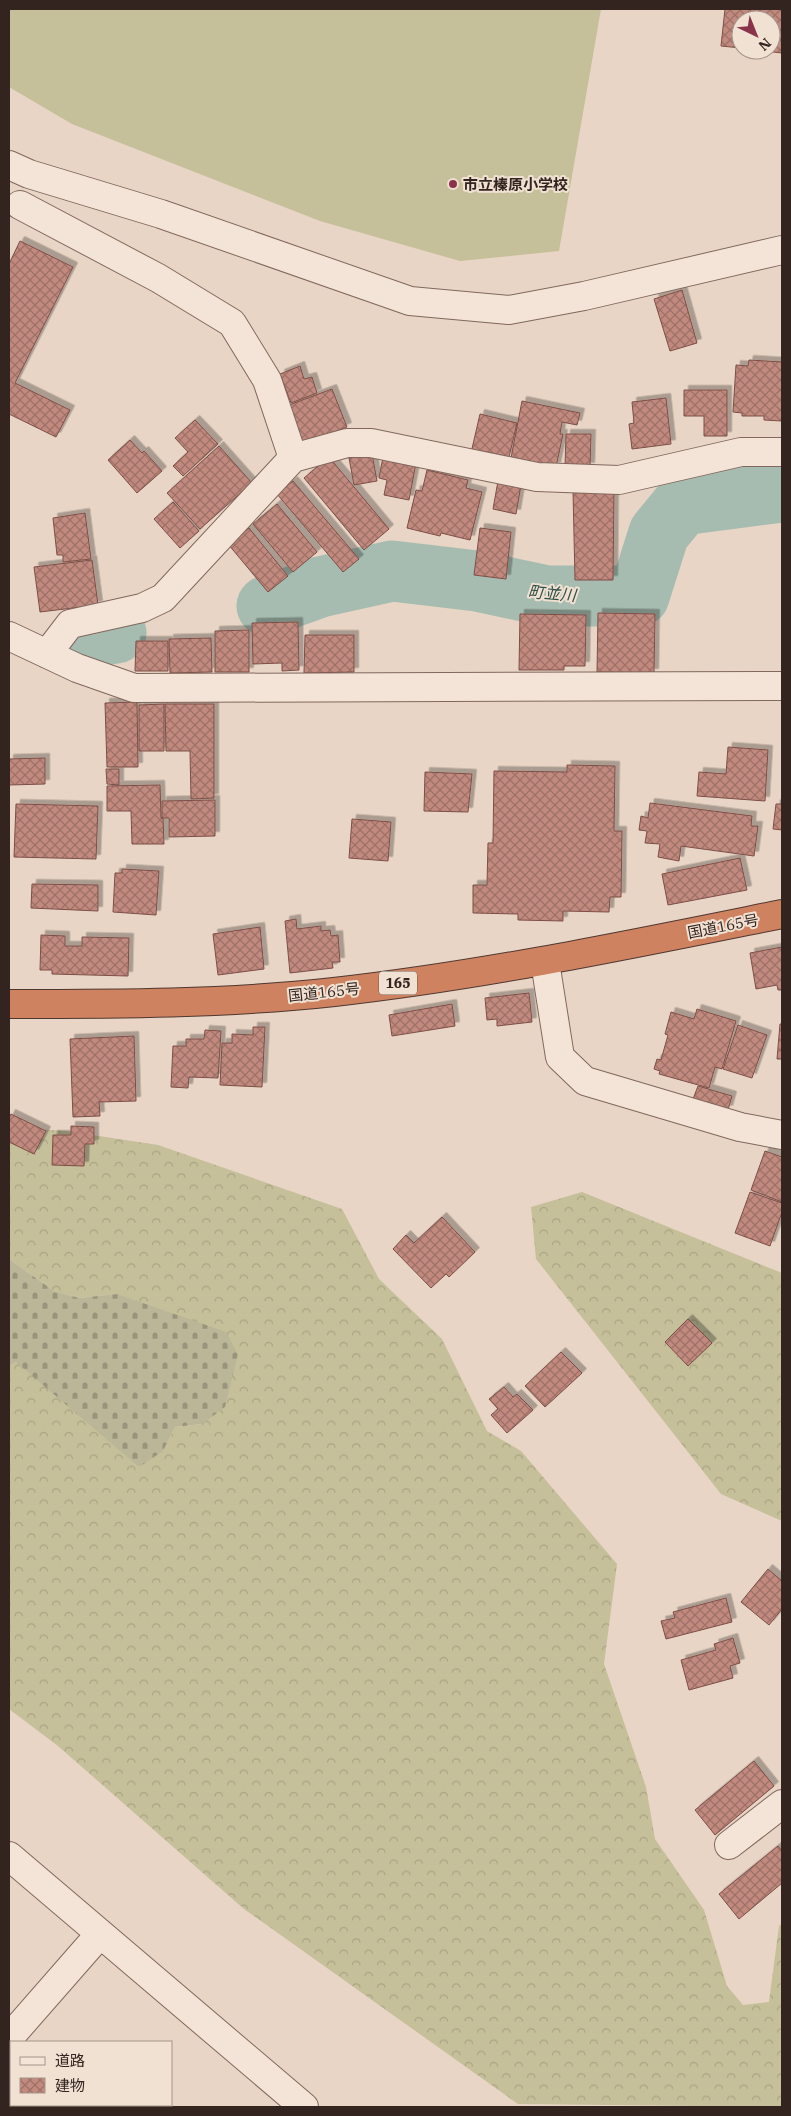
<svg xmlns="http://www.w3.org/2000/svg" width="791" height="2116" font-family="'IBM Plex Serif','Noto Sans JP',serif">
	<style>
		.forest { fill: url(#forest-crowns) }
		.cemetery { fill: url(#cemetery-stones) }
		.pitch { fill: #c5bf9a }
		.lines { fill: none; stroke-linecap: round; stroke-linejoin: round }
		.river { stroke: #a6bcb0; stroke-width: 61 }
		.building { fill: url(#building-cross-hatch); stroke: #7d4e46; filter: url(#shadow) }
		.minor-casing { stroke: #81675d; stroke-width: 30 }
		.highway-casing { stroke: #4f3731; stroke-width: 30 }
		.minor { stroke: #f4e4d7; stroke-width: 28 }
		.highway { stroke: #ce825f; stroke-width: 28 }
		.poi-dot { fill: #89344a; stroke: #f1e1d3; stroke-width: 2 }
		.labels { text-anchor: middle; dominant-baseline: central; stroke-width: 4; stroke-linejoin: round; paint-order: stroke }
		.shield { fill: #f1e1d3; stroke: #6c5d55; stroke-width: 1 }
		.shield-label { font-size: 14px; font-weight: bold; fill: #33241f }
		.poi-label { font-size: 15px; font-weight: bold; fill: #33241f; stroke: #f1e1d3; text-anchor: start }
		.street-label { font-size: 15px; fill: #33241f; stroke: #f1e1d3 }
		.water-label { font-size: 16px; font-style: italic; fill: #305147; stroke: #f1e1d3 }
	</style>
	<defs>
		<pattern id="forest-crowns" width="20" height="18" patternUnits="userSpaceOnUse" patternTransform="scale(1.25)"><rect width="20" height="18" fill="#c5bf9a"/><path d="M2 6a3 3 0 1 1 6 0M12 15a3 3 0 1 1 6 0" fill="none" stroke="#aaa484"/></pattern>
		<pattern id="cemetery-stones" width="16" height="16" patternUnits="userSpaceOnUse" patternTransform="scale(1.25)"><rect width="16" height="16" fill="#bbb698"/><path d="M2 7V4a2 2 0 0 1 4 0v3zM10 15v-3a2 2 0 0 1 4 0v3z" fill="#99947b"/></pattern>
		<pattern id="building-cross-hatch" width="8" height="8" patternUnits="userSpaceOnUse" patternTransform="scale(1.25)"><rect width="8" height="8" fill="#c28a7f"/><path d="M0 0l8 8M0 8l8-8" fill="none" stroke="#9e7167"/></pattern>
		<filter id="shadow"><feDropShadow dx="4.5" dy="-4.5" stdDeviation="0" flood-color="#0004"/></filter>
	</defs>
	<rect width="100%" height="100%" fill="#e8d5c5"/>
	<path class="forest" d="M9 1127 66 1131 158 1145 342 1209 379 1279 442 1339 487 1431 521 1451 617 1564 604 1664 646 1787 655 1839 704 1910 727 1986 743 2005 769 2002 779 1926 782 1923V2107L518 2104 244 1909 58 1746 9 1709V1366L16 1362 163 1451 175 1427 202 1424 117 1294 79 1298 54 1291 9 1259Z
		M582 1192 782 1273V1521L721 1494 536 1259 531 1207Z"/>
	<path class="cemetery" d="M9 1259 54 1291 79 1298 117 1294 226 1332 238 1354 225 1407 202 1424 175 1427 163 1451 139 1467 16 1362 9 1366Z"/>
	<path class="pitch" d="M9 9H601L559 251 460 261 320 221 72 124 9 87Z"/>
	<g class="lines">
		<path class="river" d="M267 606 320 587 392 571 477 581 547 596H639L659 533 682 505 782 492
			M86 638 116 633"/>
	</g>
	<path class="building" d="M725 9H782V53L755 50H771V20H741V48L721 46Z
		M20 241 73 267 15 383 70 410 56 437 9 414V264Z
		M682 290 697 343 670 351 654 299Z
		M749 360 782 362V421L764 420V416H742V413L733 412 736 365 748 366Z
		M300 366 304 379 312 377 317 393 291 403 280 374Z
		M332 389 347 427 303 444 289 405Z
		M684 390H727V436H704V416H684Z
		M666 398 671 444 632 449 629 424 634 423 632 402Z
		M522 401 580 413 577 425 562 422 560 434H563L556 467 511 458Z
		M480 414 517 423 509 457 482 451 481 455 471 453Z
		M195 420 218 444 183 476 173 466 188 452 175 438Z
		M566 434H591L590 467 565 466Z
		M130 440 142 453 144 451 162 471 137 493 108 460Z
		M219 446 252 483 200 529 167 493Z
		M372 454 377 481 354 485 349 458Z
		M329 457 389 529 364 550 304 478Z
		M383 457 416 463 409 500 384 495 387 480 379 478Z
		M427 470 468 480 466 488 482 492 470 540 441 533 440 536 407 528 416 490 422 491Z
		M293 481 359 559 343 572 277 494Z
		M498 481 521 485 516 514 493 509Z
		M573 490H614L613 580H575Z
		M173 502 199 531 180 548 154 519Z
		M277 504 317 552 293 572 253 524Z
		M85 513 91 559 63 562V555H57L53 518Z
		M249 528 288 576 268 592 228 544Z
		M480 528 511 532 506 579 474 575Z
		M92 560 98 605 40 612 34 567Z
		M598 613 655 614 654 673 597 672Z
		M520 614 586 615 585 666H564V670H519Z
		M298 622 299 670 282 671V663L253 664 252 623Z
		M249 630V672H215V631Z
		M305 635H354V672L304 673Z
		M211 638 212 672 170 673 169 639Z
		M136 641H168V671H135Z
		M137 702 138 767H107L105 703Z
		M164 704V751H139V705Z
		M165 704H214V798L191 799 190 751H166Z
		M728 747 768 750 765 801 697 796 699 772 726 774Z
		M45 758V784L9 785V759Z
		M567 765 615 766 614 831H622L621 897H610L609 912 563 911V921L518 920V914L473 913V885H487L488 843H493L494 771 567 772Z
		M106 769H119V785L107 784Z
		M425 772 472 774 468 812 424 811Z
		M160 785 161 818H163L164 844H132L131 811H107V786Z
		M215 800V836L169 837V818H162V801Z
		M650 803 752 816 751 826H758L754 856 681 846 679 861 658 857 660 844 645 843 647 831 639 830 641 816 648 818Z
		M16 804 98 806 96 859 14 857Z
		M776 804H782V830L773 829Z
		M352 819 391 822 388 861 349 858Z
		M740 858 747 890 668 905 662 874Z
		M122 869 159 871 156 915 113 912 115 873H122Z
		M32 884 98 885V911L31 908Z
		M296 919 297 929 321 926V931L330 930 331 936 338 935 340 962H332L333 968 290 973 285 921Z
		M260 927 264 969 218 975 213 934Z
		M41 935 65 936V946H82V937L129 938 128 976 52 974V970H40Z
		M782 947V990H778L777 985 756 989 750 953Z
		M529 993 532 1022 497 1026V1019L487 1020 485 998Z
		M452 1004 455 1026 392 1036 389 1015Z
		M697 1009 736 1021 722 1069 715 1067 709 1088 659 1074 660 1071 654 1069 657 1059 661 1060 668 1035 665 1034 671 1012 694 1019Z
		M780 1024H782V1059H777Z
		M738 1025 767 1035 752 1078 723 1069Z
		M253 1027H265L262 1087 220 1085 222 1043H232V1034L253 1035Z
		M205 1030 221 1031 218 1078 189 1077 188 1088 171 1087 173 1046H186V1039H204Z
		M134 1036 136 1101 99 1102 100 1116 73 1117 70 1039Z
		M698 1086 732 1096 728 1110 693 1099Z
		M11 1114 46 1131 34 1154 9 1142V1118Z
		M71 1126 94 1127V1144H85L84 1166 52 1165 53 1135H71Z
		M765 1151 782 1157V1202L751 1190Z
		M750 1192 782 1203V1212L770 1246 735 1233Z
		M442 1217 475 1252 449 1277 446 1274 431 1288 393 1249 406 1235 414 1243Z
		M688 1319 712 1343 688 1366 665 1342Z
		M561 1352 582 1373 545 1407 525 1386Z
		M504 1387 513 1397 517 1394 533 1410 507 1433 491 1415 498 1409 489 1399Z
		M768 1569 782 1581V1609L769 1625 741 1602Z
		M726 1598 732 1622 666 1639 661 1621 675 1618 673 1612Z
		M733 1638 740 1663 730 1666 733 1678 689 1690 681 1660 716 1650 714 1644Z
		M754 1761 774 1786 715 1835 695 1810Z
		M778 1846 782 1851V1883L739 1919 719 1894Z"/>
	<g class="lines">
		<defs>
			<path id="minor" d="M9 165 29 174 161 214 410 301 509 310 584 296 782 250
				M20 205 158 278 232 323 267 380 293 458
				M9 636 77 668 134 688 782 686
				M47 654 70 624 142 608 163 598 293 458 347 443H371L537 477 619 480 741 452H782
				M545 962 560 1057 585 1081 740 1127 782 1135
				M729 1845 782 1804
				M9 1856 304 2107
				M9 2038 100 1934"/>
			<path id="highway" d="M9 1004C117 1004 226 1004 334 992 485 975 633 944 782 914"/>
		</defs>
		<use href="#minor" class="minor-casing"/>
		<use href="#highway" class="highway-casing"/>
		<use href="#minor" class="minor"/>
		<use href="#highway" class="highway"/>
	</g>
	<circle class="poi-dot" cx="453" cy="184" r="5"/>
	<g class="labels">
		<rect class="shield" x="379" y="971.5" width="38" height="23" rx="4"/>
		<g class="shield-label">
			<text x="398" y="983">165</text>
		</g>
		<g class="poi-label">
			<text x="463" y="184">市立榛原小学校</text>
		</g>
		<g class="street-label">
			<text transform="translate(723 926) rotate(-11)">国道165号</text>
			<text transform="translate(324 992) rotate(-6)">国道165号</text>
		</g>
		<g class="water-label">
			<text transform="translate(552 593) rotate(5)">町並川</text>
		</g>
	</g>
	<rect width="791" height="2116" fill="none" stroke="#33241f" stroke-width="20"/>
	<rect x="10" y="2041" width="162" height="65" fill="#f1e1d3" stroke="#a5958b"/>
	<rect x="20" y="2057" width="25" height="8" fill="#f4e4d7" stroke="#a5958b"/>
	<text x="55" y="2066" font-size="15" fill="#33241f">道路</text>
	<rect x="20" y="2078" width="25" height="15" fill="url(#building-cross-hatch)" stroke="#a5958b"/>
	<text x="55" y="2091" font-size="15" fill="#33241f">建物</text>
	<g transform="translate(756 35) rotate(137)"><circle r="24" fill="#f1e1d3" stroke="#a5958b"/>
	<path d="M0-4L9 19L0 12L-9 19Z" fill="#89344a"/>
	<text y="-8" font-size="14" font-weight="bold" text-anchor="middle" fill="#33241f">N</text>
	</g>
</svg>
